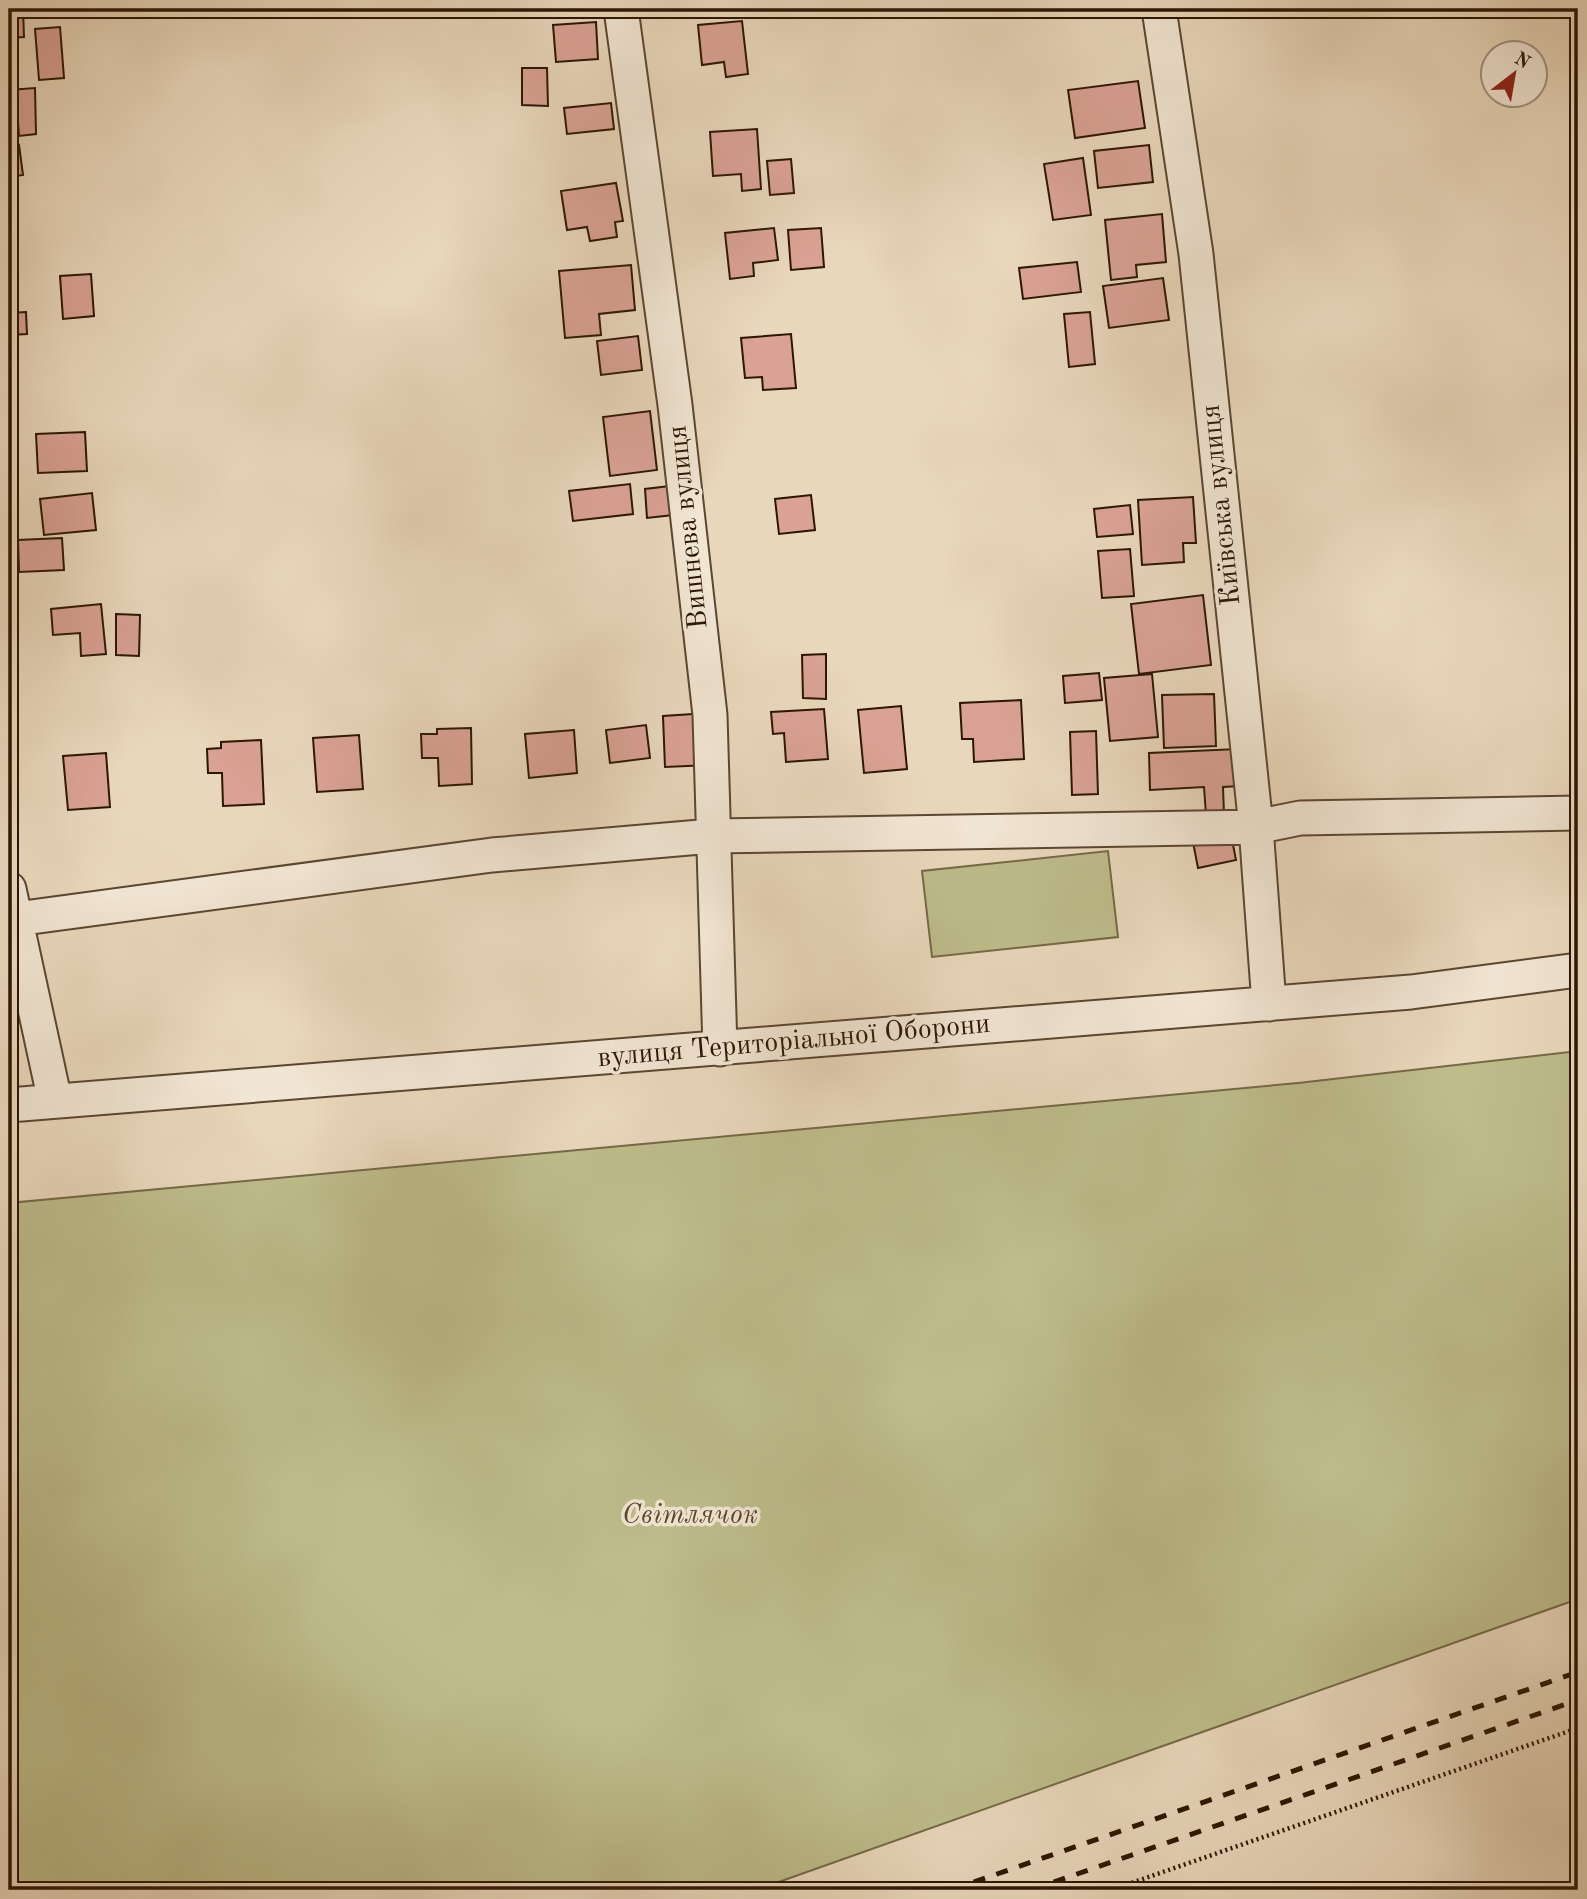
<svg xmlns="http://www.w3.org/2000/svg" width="1587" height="1899" font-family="'Old Standard TT',serif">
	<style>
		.green { fill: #bebc8b; stroke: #756947; stroke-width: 2 }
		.building { fill: #daa294; stroke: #2c1603; stroke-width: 2 }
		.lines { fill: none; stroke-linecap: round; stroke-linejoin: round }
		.minor-casing { stroke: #5b4631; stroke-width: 37 }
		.path { stroke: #2c1603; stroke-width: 4.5; stroke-dasharray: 2 3.5; stroke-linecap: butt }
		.minor { stroke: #f1e5d3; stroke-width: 33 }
		.rail { stroke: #2c1603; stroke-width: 5; stroke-dasharray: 12 12; stroke-linecap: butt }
		.labels { text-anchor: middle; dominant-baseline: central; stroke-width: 7; stroke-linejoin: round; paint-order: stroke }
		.street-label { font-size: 28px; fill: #2c1603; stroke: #f1e5d3 }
		.park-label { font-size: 28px; font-style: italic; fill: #58482c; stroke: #f1e5d3 }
	</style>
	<rect width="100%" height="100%" fill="#e9d7bb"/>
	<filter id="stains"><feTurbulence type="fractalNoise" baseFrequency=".00286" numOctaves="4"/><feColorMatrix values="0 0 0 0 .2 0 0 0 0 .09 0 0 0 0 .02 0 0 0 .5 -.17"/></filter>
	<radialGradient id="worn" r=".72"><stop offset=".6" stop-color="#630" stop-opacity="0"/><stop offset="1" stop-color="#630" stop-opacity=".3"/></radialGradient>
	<path class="green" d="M1108 851 1118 937 932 957 922 871Z
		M1578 1051V1599L756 1890H9V1203L1298 1083Z"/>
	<path class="building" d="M9 9H23L24 37 9 38Z
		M742 21 748 74 726 77 724 62 702 65 698 25Z
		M596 22 598 59 556 62 553 25Z
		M60 27 64 78 39 80 35 29Z
		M522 68H547L548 106 522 105Z
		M1138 81 1145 128 1075 138 1068 90Z
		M35 88 36 134 19 136 18 122 9 123V90Z
		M611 103 614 129 567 134 564 108Z
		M757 129 761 189 742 191 741 174 713 176 710 132Z
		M19 145 23 175 9 177V147Z
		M1149 145 1153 182 1098 188 1094 151Z
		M1083 158 1091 215 1053 220 1044 164Z
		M791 159 794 193 770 195 767 161Z
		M616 183 623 221 615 222 617 237 590 241 587 227 567 230 561 191Z
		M1162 214 1166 262 1136 265 1137 277 1111 280 1105 220Z
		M774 228 778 260 753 263 754 276 730 279 725 233Z
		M821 228 824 267 791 270 788 230Z
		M1077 262 1081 292 1023 299 1019 268Z
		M631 265 635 310 599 314 601 335 565 338 559 271Z
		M91 274 94 316 63 319 60 276Z
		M1163 278 1169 320 1109 328 1103 286Z
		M26 312 27 334 9 335V313Z
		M1090 312 1095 364 1069 367 1064 314Z
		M791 334 796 388 763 390 762 377 745 378 741 338Z
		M638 336 642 370 601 375 597 341Z
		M650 411 657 470 610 476 603 417Z
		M85 432 87 471 38 473 36 434Z
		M630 484 633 514 573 521 569 491Z
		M678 485 682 514 647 518 645 489Z
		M92 493 96 530 44 535 40 499Z
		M811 495 815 530 779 534 775 499Z
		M1193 497 1196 543H1183L1184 562 1142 565 1138 500Z
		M1130 505 1133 534 1097 537 1094 509Z
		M62 538 64 570 19 572 18 540Z
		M1130 549 1134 596 1102 598 1098 551Z
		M1203 595 1211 665 1139 674 1131 604Z
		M101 604 106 654 81 656 80 633 53 635 51 609Z
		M116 614 140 615 139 656 116 655Z
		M826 654V699L803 698 802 655Z
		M1099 673 1102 700 1065 703 1063 676Z
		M1152 674 1158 737 1110 741 1104 678Z
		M1214 694 1216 746 1164 748 1162 695Z
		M1021 700 1024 759 974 762 973 739H962L960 703Z
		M901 706 907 769 864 773 858 710Z
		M824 709 828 759 786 762 784 733 773 734 771 712Z
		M708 713 710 765 665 767 663 716Z
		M646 725 650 758 610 763 606 730Z
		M471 728 472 784 439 786 438 758H422L421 734H437V729Z
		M574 730 577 773 529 778 525 734Z
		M1096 731 1098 794 1072 795 1070 732Z
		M359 735 363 789 317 792 313 738Z
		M261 740 264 804 223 806 222 773H208L207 749 221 748V742Z
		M1238 749 1240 786 1223 787 1224 814 1206 815 1204 787 1150 790 1149 753Z
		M106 753 110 807 68 810 63 756Z
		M1230 829 1236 860 1198 868 1192 837Z"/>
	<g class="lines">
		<defs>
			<path id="minor" d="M621 9 675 405 710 715 720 1049
				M1159 9 1196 254 1256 827 1269 1004
				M9 889 55 1101
				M9 920 492 855 712 836 1256 827 1300 818 1578 813
				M9 1105 1411 992 1578 970"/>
		</defs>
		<use href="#minor" class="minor-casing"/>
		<path class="path" d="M1111 1890 1578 1728"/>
		<use href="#minor" class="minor"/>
		<path class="rail" d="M951 1890 1578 1672
			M1031 1890 1578 1700"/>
	</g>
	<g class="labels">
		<g class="street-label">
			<text transform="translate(1222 505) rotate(-96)">Київська вулиця</text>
			<text transform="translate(689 527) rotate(-96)">Вишнева вулиця</text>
			<text transform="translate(794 1042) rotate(-5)">вулиця Територіальної Оборони</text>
		</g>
		<g class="park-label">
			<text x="690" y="1516">Світлячок</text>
		</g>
	</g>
	<rect width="1587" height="1899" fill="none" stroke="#e9d7bb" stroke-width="35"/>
	<rect x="10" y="10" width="1566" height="1878" fill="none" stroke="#2c1603" stroke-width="3.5"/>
	<rect x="18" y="18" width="1552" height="1864" fill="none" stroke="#2c1603" stroke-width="2"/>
	<g transform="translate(1514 74) rotate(31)"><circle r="33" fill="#f1e5d3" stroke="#a29280" stroke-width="2"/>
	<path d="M0-5L12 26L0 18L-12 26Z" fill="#8f2418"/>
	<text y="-10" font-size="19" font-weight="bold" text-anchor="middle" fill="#2c1603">N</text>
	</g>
	<rect width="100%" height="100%" filter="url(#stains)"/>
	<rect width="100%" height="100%" fill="url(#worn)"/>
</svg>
